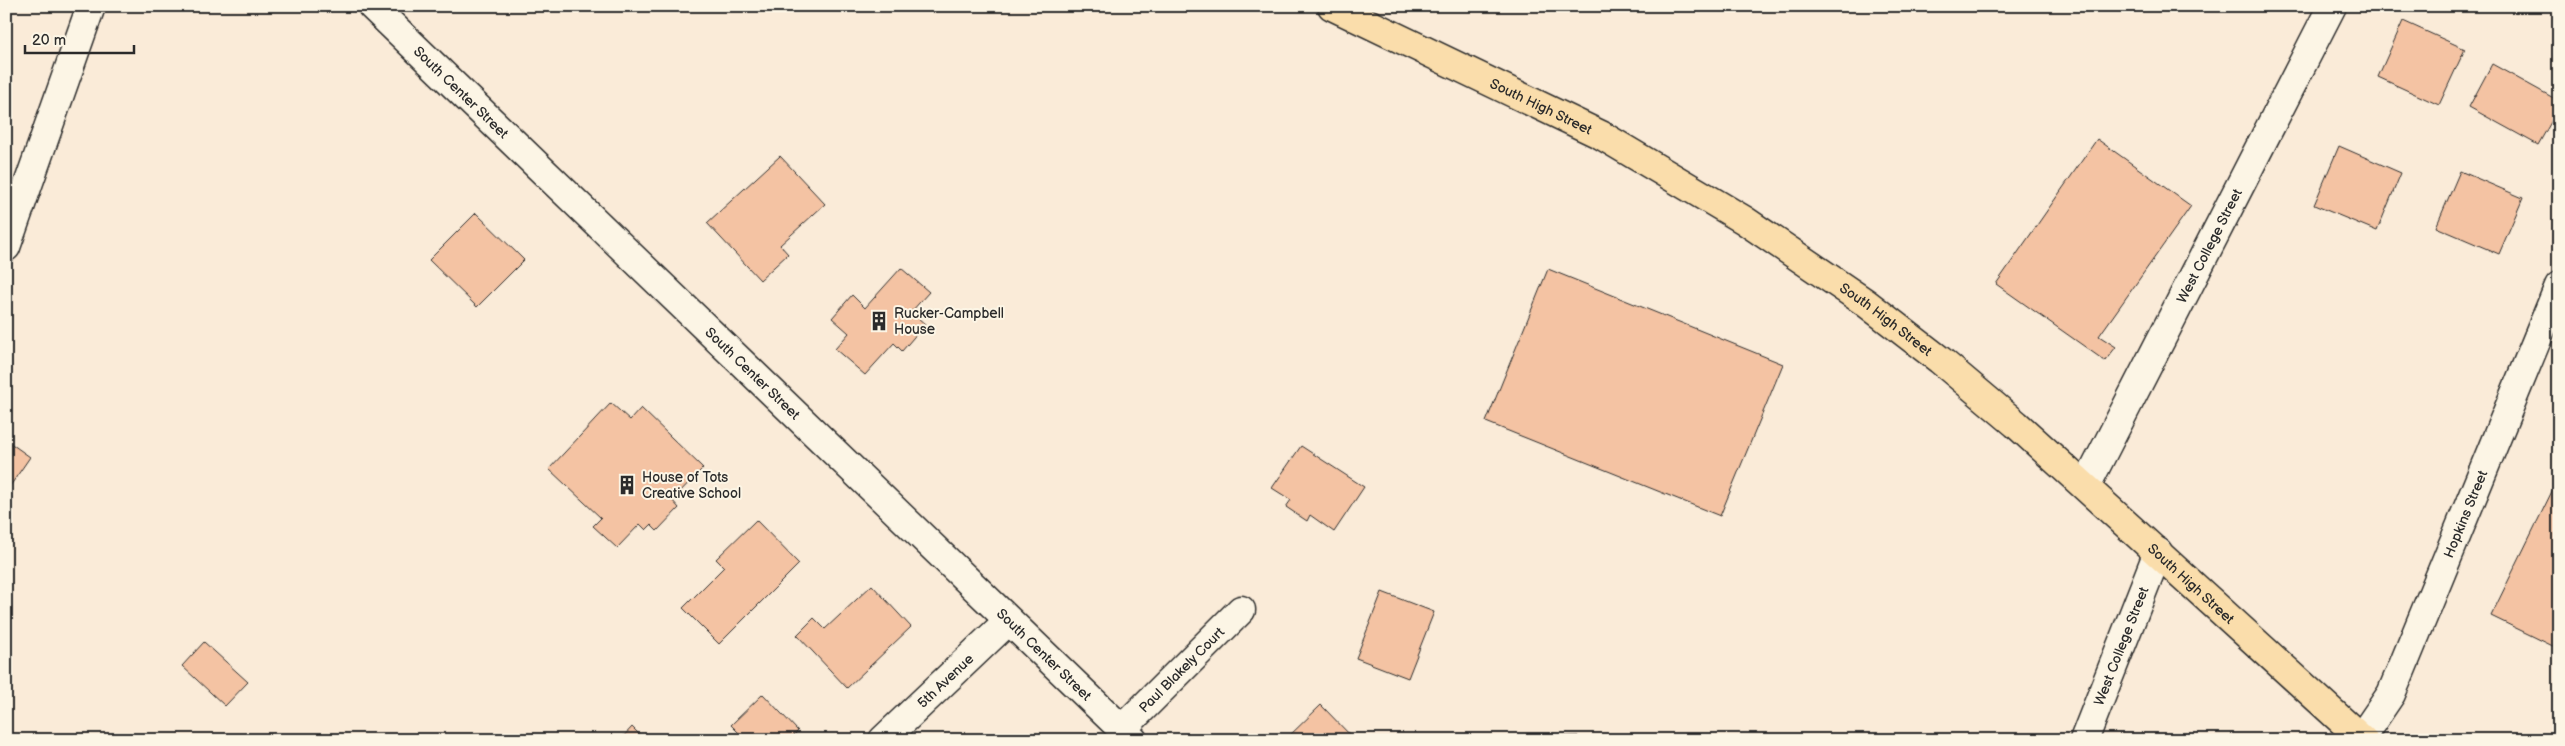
<svg xmlns="http://www.w3.org/2000/svg" width="2565" height="746" font-family="'Balsamiq Sans',sans-serif">
	<style>
		.building { fill: #f4c3a3; stroke: #2b2b2b }
		.lines { fill: none; stroke-linecap: round; stroke-linejoin: round }
		.minor-casing { stroke: #2b2b2b; stroke-width: 31 }
		.major-casing { stroke: #2b2b2b; stroke-width: 31 }
		.minor { stroke: #fcf5e5; stroke-width: 28 }
		.major { stroke: #faddab; stroke-width: 28 }
		.labels { text-anchor: middle; dominant-baseline: central; stroke-width: 4; stroke-linejoin: round; paint-order: stroke }
		.street-label { font-size: 14px; fill: #2b2b2b; stroke: #fcf5e5 }
		.poi-label { font-size: 14px; fill: #2b2b2b; stroke: #fcf5e5; text-anchor: start }
	</style>
	<rect width="100%" height="100%" fill="#faebd8"/>
	<filter id="ink" filterUnits="userSpaceOnUse"><feTurbulence type="fractalNoise" baseFrequency=".02" numOctaves="2"/><feDisplacementMap in="SourceGraphic" scale="10" xChannelSelector="R" yChannelSelector="G"/><feConvolveMatrix kernelMatrix="1 2 1 2 8 2 1 2 1" color-interpolation-filters="sRGB"/></filter>
	<g filter="url(#ink)">
		<path class="building" d="M2403 21 2465 49 2439 105 2378 77Z
			M2492 64 2559 101V108L2538 145 2469 107Z
			M2097 139 2191 206 2099 336 2116 347 2105 361 1996 284Z
			M2339 146 2401 173 2377 231 2314 205Z
			M780 156 825 204 780 245 788 254 760 280 707 223Z
			M2460 171 2523 198 2499 254 2436 227Z
			M476 213 524 260 477 307 429 260Z
			M901 268 929 292 911 312 925 324 902 351 894 343 865 375 835 349 849 333 832 318 852 295 865 308Z
			M1548 269 1783 364 1720 516 1486 422Z
			M611 403 630 420 641 408 703 468 672 500 679 508 657 531 651 525 646 530 640 524 617 548 593 526 601 518 549 469Z
			M6 440 30 457 6 492Z
			M1301 446 1364 487 1334 532 1310 515 1307 521 1286 507 1291 500 1272 488Z
			M2559 477V649L2491 616Z
			M756 520 799 564 719 644 683 608 724 567 716 559Z
			M872 585 911 627 847 688 797 635 814 618 825 629Z
			M1382 592 1434 612 1408 678 1356 658Z
			M204 642 248 682 225 706 182 666Z
			M763 694 798 731 789 740H746L731 725Z
			M1321 705 1355 740H1285Z
			M632 727 645 740H620Z
			M1578 736V740H1519V737Z"/>
		<g class="lines">
			<defs>
				<g id="minor">
					<path id="s1" d="M372 6 1133 740"/>
					<path d="M6 247 91 6"/>
					<path id="s2" d="M2086 486 2332 6"/>
					<path id="s3" d="M1122 729 1241 610"/>
					<path id="s4" d="M2361 738 2391 694 2402 668 2559 286"/>
					<path id="s5" d="M883 740 1008 621"/>
					<path id="s6" d="M2084 740 2158 552"/>
				</g>
				<g id="major">
					<path id="s7" d="M1332 6 1601 135 1744 220 1866 303 1940 360 2016 424 2363 740"/>
				</g>
			</defs>
			<use href="#minor" class="minor-casing"/>
			<use href="#major" class="major-casing"/>
			<use href="#minor" class="minor"/>
			<use href="#major" class="major"/>
		</g>
	</g>
	<defs>
		<symbol id="building-bare" viewBox="-9 -9 18 18"><path d="M-4-6H4V6H1V3H-1V6H-4ZM-2.5-4.3h1.7v1.8h-1.7ZM.8-4.3h1.7v1.8H.8ZM-2.5-1h1.7V.8h-1.7ZM.8-1h1.7V.8H.8Z" fill="#2b2b2b" stroke="#fcf5e5" stroke-width="2.5" paint-order="stroke"/></symbol>
	</defs>
	<g fill-rule="evenodd">
		<use href="#building-bare" x="865" y="307" width="28" height="28"/>
		<use href="#building-bare" x="613" y="471" width="28" height="28"/>
	</g>
	<g class="labels">
		<g class="street-label">
			<text stroke="none"><textPath href="#s1" startOffset="124">South Center Street</textPath></text>
			<text stroke="none"><textPath href="#s7" startOffset="232">South High Street</textPath></text>
			<text stroke="none"><textPath href="#s2" startOffset="270">West College Street</textPath></text>
			<text stroke="none"><textPath href="#s7" startOffset="638">South High Street</textPath></text>
			<text stroke="none"><textPath href="#s1" startOffset="529">South Center Street</textPath></text>
			<text stroke="none"><textPath href="#s4" startOffset="248">Hopkins Street</textPath></text>
			<text stroke="none"><textPath href="#s7" startOffset="1042">South High Street</textPath></text>
			<text stroke="none"><textPath href="#s6" startOffset="101">West College Street</textPath></text>
			<text stroke="none"><textPath href="#s1" startOffset="934">South Center Street</textPath></text>
			<text stroke="none"><textPath href="#s3" startOffset="84">Paul Blakely Court</textPath></text>
			<text stroke="none"><textPath href="#s5" startOffset="86">5th Avenue</textPath></text>
		</g>
		<g class="poi-label">
			<text x="894" y="313">Rucker-Campbell<tspan x="894" dy="16">House</tspan></text>
			<text x="642" y="477">House of Tots<tspan x="642" dy="16">Creative School</tspan></text>
		</g>
	</g>
	<rect width="2565" height="746" fill="none" stroke="#fcf5e5" stroke-width="25"/>
	<rect x="12" y="12" width="2540" height="721" fill="none" stroke="#2b2b2b" stroke-width="2" filter="url(#ink)"/>
	<path d="M25 45v8h109v-8" fill="none" stroke="#2b2b2b" stroke-width="2.5"/>
	<text x="32" y="45" font-size="15" fill="#2b2b2b" stroke="#fcf5e5" stroke-width="4" paint-order="stroke">20 m</text>
</svg>
